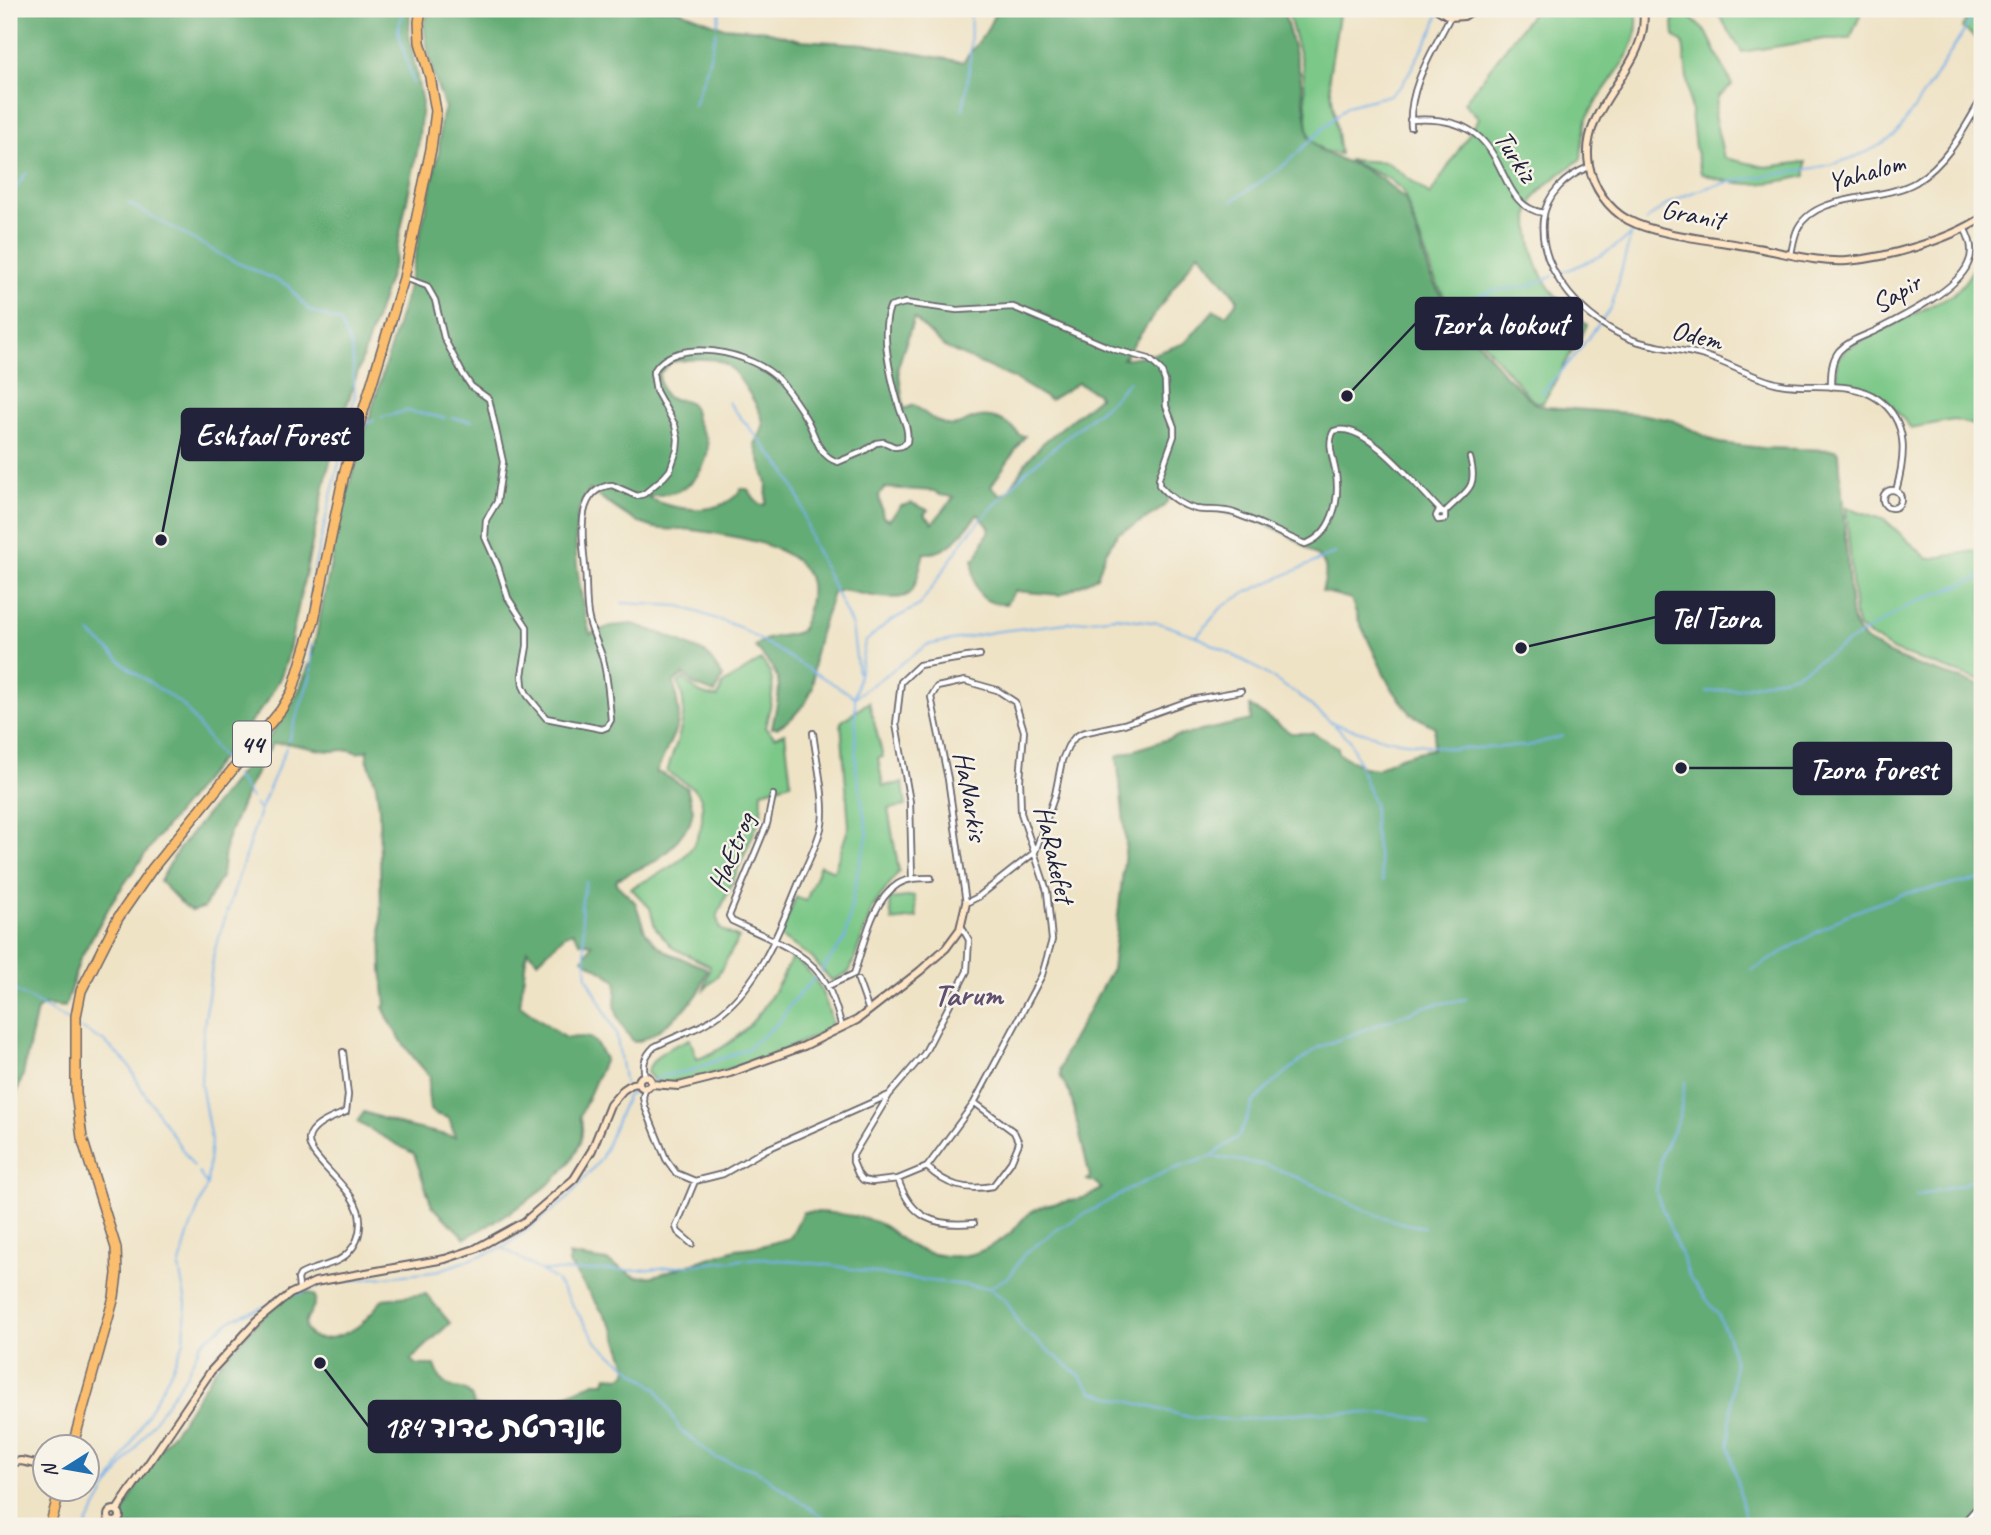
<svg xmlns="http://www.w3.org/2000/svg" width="1991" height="1535" font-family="Caveat,'Playpen Sans Hebrew',sans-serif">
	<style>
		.green { fill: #7bc888; stroke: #4e7562; stroke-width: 2 }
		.forest { fill: #64ac74; stroke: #436758; stroke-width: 2; fill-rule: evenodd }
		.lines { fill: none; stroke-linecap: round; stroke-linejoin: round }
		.stream { stroke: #79b2e9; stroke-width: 2 }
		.street-casing { stroke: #6a666c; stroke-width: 8 }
		.secondary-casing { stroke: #6a666c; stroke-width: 10 }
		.highway-casing { stroke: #6a666c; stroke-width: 12 }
		.street { stroke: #fff; stroke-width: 4.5 }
		.secondary { stroke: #fde5c5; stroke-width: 6 }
		.highway { stroke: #fbbe6e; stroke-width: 9 }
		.labels { text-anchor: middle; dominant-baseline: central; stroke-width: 5; stroke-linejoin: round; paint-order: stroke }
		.shield { fill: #f7f3e8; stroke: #62616f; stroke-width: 2 }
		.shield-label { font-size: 26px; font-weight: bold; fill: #22223b }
		.street-label { font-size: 28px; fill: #22223b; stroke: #f7f3e8 }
		.quarter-label { font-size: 32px; font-weight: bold; fill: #614f6e; stroke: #f7f3e8 }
		.leader { fill: none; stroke: #22223b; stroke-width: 2.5 }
		.callout-dot { fill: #22223b; stroke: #f7f3e8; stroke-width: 2.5 }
		.callout { fill: #22223b; stroke: #22223b; stroke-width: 2.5 }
		.callout-label { font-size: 30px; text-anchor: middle; font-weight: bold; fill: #fff }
	</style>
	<rect width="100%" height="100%" fill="#f7f3e8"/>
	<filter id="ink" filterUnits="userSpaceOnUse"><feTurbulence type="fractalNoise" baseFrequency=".0143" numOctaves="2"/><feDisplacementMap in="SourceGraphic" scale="14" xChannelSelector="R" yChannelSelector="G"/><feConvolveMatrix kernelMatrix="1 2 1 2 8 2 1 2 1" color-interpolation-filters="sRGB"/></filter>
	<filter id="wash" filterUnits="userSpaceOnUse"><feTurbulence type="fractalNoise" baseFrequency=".00686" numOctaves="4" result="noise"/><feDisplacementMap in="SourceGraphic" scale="28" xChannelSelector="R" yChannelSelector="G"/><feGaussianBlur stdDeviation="1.57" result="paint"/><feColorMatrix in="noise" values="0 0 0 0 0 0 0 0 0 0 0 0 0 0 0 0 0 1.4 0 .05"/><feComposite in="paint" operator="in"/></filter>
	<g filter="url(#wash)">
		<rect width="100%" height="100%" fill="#efe3c6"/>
		<path class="green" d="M1287 9H1340L1329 76 1340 154 1324 151 1312 141 1308 130 1303 67Z
			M1535 9H1636C1645 54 1601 83 1586 121 1582 133 1582 147 1581 159 1568 169 1537 188 1532 203 1527 214 1529 229 1531 241 1537 282 1556 298 1587 325L1543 403 1533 401 1446 300 1435 280 1403 191 1389 179 1348 160 1387 162 1430 195 1479 118 1464 103Z
			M1672 9H1681L1707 33 1732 85 1718 97 1714 115 1724 158 1766 167 1806 162V176C1767 185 1740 189 1701 173L1695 147 1683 43 1674 36Z
			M1707 9 1862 11 1850 39H1825L1742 52 1720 17Z
			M1971 9H1982V42L1962 28Z
			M1982 226V427L1954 420 1911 428C1885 398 1876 387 1836 381L1837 359 1849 347 1952 295C1971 278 1984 257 1975 232Z
			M1846 507 1885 520 1928 559 1982 550V681L1894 651 1858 628 1855 617Z
			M761 660C781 679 770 705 765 728L775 737 785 733 791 783 762 791 761 816 717 917 720 929 739 938 718 975 704 990 710 966 673 948 655 927 650 908 631 888C662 872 698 859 702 820 702 811 704 801 698 793 692 785 676 778 667 772 676 740 692 716 678 683L684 678C692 689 704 697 718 697L723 684Z
			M869 702 883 757 878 758 883 786 903 783 906 806 888 809 899 871 873 907 851 968 849 972 832 981 810 956 779 936 796 897 806 901 820 865 834 871 849 826 841 722Z
			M914 896 917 918 892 921 889 899Z
			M792 958C817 973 825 996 832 1022L828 1030C776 1055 714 1080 656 1083L647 1072C655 1052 671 1047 690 1039L697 1059C745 1044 771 1001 792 958Z"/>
		<path class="forest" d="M9 9H410L409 35 422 103 418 147 394 263 343 417 328 469 287 659 280 678 266 703 156 839 113 900 80 959 65 1007 45 1005 37 1010 23 1075 9 1115Z
			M429 9H676L722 27 762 30 800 40 866 44 963 62 986 32 997 9H1283L1300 73 1309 137 1322 152 1362 168 1384 181 1405 199 1432 280 1443 299 1505 375 1534 403 1546 407 1640 414 1672 420 1719 443 1763 448 1836 450 1839 454 1851 613C1852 618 1853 625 1856 629 1876 659 1949 674 1982 686V1526H117L145 1469 181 1422 218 1365 267 1312 294 1293H309L315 1296C318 1309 300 1319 307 1331 315 1348 351 1333 361 1324 369 1317 376 1307 383 1299L426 1294 450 1323 411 1360 418 1365H435C437 1370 439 1378 443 1382 454 1394 470 1381 474 1406L525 1413 595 1382H605L607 1376 621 1377 626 1374 628 1368 614 1329 568 1262 571 1258 567 1255 607 1261 636 1277 654 1276 736 1249 761 1246 790 1238 803 1212C822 1211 865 1215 882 1225 893 1231 902 1242 913 1247 931 1256 957 1259 976 1253 986 1249 1001 1241 1009 1234 1020 1226 1021 1216 1036 1209 1056 1200 1086 1203 1101 1188L1096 1183 1087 1180 1090 1177 1070 1093 1061 1078 1060 1070 1065 1053 1112 969 1126 843 1117 756 1174 737 1251 720 1250 706 1291 733H1313L1338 747V753L1363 767 1377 769C1395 757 1411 753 1433 749L1435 727 1411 714 1390 686 1359 621 1351 599 1322 591C1324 584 1328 571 1324 564 1322 559 1314 554 1309 550 1268 514 1217 516 1170 495 1168 499 1167 503 1164 506 1157 513 1127 530 1118 533L1105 554 1097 577 1060 595 1015 591 1006 604C976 605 973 585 973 559L975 560 990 528 978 514C962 532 950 555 924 553 920 565 918 581 912 591 903 606 857 592 842 590L833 593 820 633 814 658 813 687 806 702 792 718 777 728H772C780 685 787 680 755 647 767 634 786 638 801 631 807 616 812 600 810 584 804 543 725 535 693 530 681 528 667 531 655 528 631 522 610 504 590 490 587 495 581 502 579 509 570 543 581 601 590 634L611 626 633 624 665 635 707 654 723 677 715 693 694 685 684 674 674 682 679 714 677 727 656 773H661L687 788 693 810 690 823 672 847 656 861 617 879 616 884 635 902 645 931 654 942 668 953 706 968 707 971C704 977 702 985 699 992 690 1007 650 1041 634 1042 625 1032 616 1018 615 1004 615 995 618 989 616 980L583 959 592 944 580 942 573 932 565 935 538 961 527 950 520 1005 565 1038C592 1036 592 1034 605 1059L580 1116C598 1168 502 1218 465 1238L432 1206 414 1154 357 1122 364 1112 402 1125 455 1137 449 1118 435 1114 430 1110 428 1090 430 1076C410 1055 394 1033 383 1007L386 1004 382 970 379 807 376 785 367 758 368 750 357 753C349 748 345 750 335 751 314 752 292 740 272 744L248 788 226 842 222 875 204 908 192 911 184 906 160 881 178 850 282 721 300 688 311 661 342 509 407 292 439 151 440 125 445 108 434 77 426 41 424 25ZM1199 252 1238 300 1226 315 1214 310 1185 343 1154 354 1123 359ZM914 318 944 347 1015 379 1050 400 1078 383 1097 393 1099 397 1043 443 1026 462 1009 490 1001 495 991 486 1025 436 1019 435C1011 422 990 413 975 418 965 421 959 427 948 425 934 422 925 413 914 405L904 409 898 367ZM695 359C707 359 717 358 727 365 738 373 762 411 763 423 764 430 758 438 755 444L767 484 766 503 764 505 759 504 747 489H741C723 517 674 512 648 497 658 494 671 495 680 490 696 482 711 460 707 441 706 434 700 429 697 422 695 418 695 411 693 407 682 389 663 416 659 374L671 362ZM885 488 934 491 940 495 954 497 933 523 924 514 928 510 912 503 901 506 889 520 883 517 879 495Z"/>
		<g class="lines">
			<path class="stream" d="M404 9 398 30 413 83
				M717 25 721 9
				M694 105 707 68 716 32
				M963 109C970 75 972 43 970 9
				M9 199 26 173
				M1232 201 1281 168 1347 106 1390 95 1402 85 1434 28 1439 11
				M128 203 227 258 287 285 309 310 340 322 352 349 355 395 311 581V614
				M1646 221C1709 160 1822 189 1891 138 1899 133 1905 121 1911 113 1934 79 1956 44 1978 9
				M1560 273C1589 262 1615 251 1637 229
				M1471 298 1496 290 1527 287 1553 276
				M1542 393 1573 358 1611 308 1631 235
				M728 402 785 471 800 500 811 540 852 626 858 673
				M382 417 407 411 445 418
				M452 418 472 421
				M363 425 374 420
				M622 603 680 606 739 627 855 697 927 645 993 632 1115 617 1159 623 1196 636 1252 665 1298 695 1332 723 1386 739 1452 749 1528 746 1563 736
				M90 633 131 670 183 705 229 767
				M1197 636 1222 607 1247 592 1335 553
				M1707 692 1738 689 1796 674 1913 603 1982 577
				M1335 726 1350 740 1374 804V830L1383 881
				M288 741 311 675V644
				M235 775 251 798
				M255 804 260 811
				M586 882 581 905 587 977 616 1033 625 1085
				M821 971 845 939 858 869 868 835 856 769 855 697 865 642 887 623 920 605 968 534 1026 471 1113 399 1129 381
				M1751 971 1844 916 1903 894 1982 879
				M9 987 71 1022
				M81 1028 106 1043 128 1064 141 1088 194 1167
				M652 1082 664 1075 690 1071 747 1049 779 1022 792 1002 818 975
				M1685 1082 1680 1115 1662 1154 1656 1193 1690 1278 1718 1314 1729 1340 1734 1361 1729 1445 1747 1526
				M1211 1157C1239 1160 1264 1163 1290 1174 1336 1193 1373 1221 1424 1227
				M199 1173 206 1184
				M1916 1196 1964 1184 1982 1173
				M503 1248 556 1280 598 1344 657 1389 680 1430 716 1458 756 1470 835 1526
				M543 1271 640 1270 760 1258 830 1265 898 1277 989 1288 1010 1276 1024 1254 1058 1229 1130 1189 1167 1171 1210 1157 1239 1136 1253 1103 1274 1082 1317 1048 1426 1006 1466 999
				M991 1289 1007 1302 1022 1329 1081 1377 1093 1392 1189 1417 1235 1420 1312 1412 1388 1414 1431 1420
				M298 1294 325 1283 434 1272 503 1248 565 1201 601 1159 627 1096 647 1085
				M108 1486 169 1375 184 1342 186 1303 179 1268 188 1235 207 1185 211 1140 201 1084 203 1034 214 952 260 811 286 748
				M105 1492 186 1375 201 1343 234 1318 277 1302
				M86 1526 104 1494"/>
		</g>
	</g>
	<g filter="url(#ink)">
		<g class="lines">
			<defs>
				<path id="street" d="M1410 120C1519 111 1486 205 1544 213
					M1411 127C1408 87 1433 51 1450 17
					M1589 167C1566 176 1546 194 1543 220 1538 273 1587 323 1633 340 1656 348 1682 349 1705 356 1731 364 1754 379 1780 384 1812 390 1850 379 1878 399 1910 422 1905 458 1896 491
					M1791 254C1793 245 1794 236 1798 228 1817 192 1882 202 1916 182 1948 162 1964 129 1982 98
					M405 278 427 286 435 300 444 338 463 374 471 386 489 399 503 462 497 502 486 520 485 537 498 566 508 598 527 627V646L522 675 523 686 528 696 546 718 602 729 607 727 611 720C609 699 608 676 602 656 598 644 592 633 589 620 585 603 587 585 585 567 583 541 573 489 612 485L637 496 644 494 664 477 670 470 677 450 678 439 675 425 656 391 653 373C673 333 755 353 779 380 789 392 799 406 807 420 816 436 818 456 838 462L864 451 876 443 884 442 895 447 902 446 907 442C909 429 904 421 900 410 892 383 879 334 890 307L905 303 957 310 1013 307 1113 349 1149 359 1161 370 1165 381 1166 406 1174 427V436L1159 478V485C1168 496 1182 506 1196 509 1209 511 1222 509 1234 513 1259 522 1281 534 1305 544 1332 535 1340 501 1336 474 1334 460 1326 443 1334 431 1365 419 1420 490 1441 511
					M1831 387C1831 374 1831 361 1839 351 1849 340 1865 336 1877 330 1902 317 1957 290 1968 264 1974 252 1971 240 1964 228
					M1883 499a9 9 0 1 1 18 0a9 9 0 1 1-18 0Z
					M1445 512H1438L1436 516 1438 520 1445 519V512C1465 491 1479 490 1470 458
					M773 795 767 824 729 916 732 921C765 937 809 951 827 985 834 998 838 1013 842 1027
					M912 878 910 802 896 724 901 682 919 665 980 655
					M858 980 869 1011
					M828 986 854 974C864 945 871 901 898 884 908 878 919 878 931 878
					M645 1076C642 1064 645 1056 654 1047 677 1035 701 1029 721 1013 762 980 781 926 800 880 808 862 818 843 822 824 826 801 816 758 813 733
					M645 1089 643 1097 645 1107 666 1159 676 1173 695 1181 723 1174 765 1150 889 1095 924 1054 967 971 969 940 961 926
					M889 1095 853 1155V1162L858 1174 863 1180 872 1182 898 1179 927 1167 974 1103 1042 975 1052 940 1047 891 1021 813 1020 780 1024 731 1015 702 997 690 965 681 937 687 931 697 948 779 966 903 978 897 1035 852 1055 795 1062 760 1068 746 1075 737 1082 733 1124 724 1191 700 1241 691
					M927 1167C947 1186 966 1191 993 1186L1011 1162 1019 1143 1014 1132 975 1103
					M898 1179C911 1218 934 1227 974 1223
					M692 1244 678 1232 676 1227 695 1181
					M299 1287 298 1279 300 1275C315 1266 336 1266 348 1253 356 1245 360 1235 360 1224 363 1188 300 1158 310 1135 316 1123 335 1117 346 1112L348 1095 343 1052
					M1966 1520 1982 1502"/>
				<path id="secondary" d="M1437 9 1450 17 1464 16 1475 9
					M1643 9C1652 68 1578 104 1589 165 1593 187 1608 209 1628 220 1657 236 1723 241 1757 248 1786 253 1818 263 1847 261 1887 258 1948 240 1982 218
					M639 1082a6 6 0 1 1 12 0a6 6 0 1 1-12 0Z
					M651 1084 679 1086 730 1073 804 1046 857 1020 920 971 946 948 960 929 966 903
					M9 1463 21 1461 46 1466
					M108 1516a6 6 0 1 1 12 0a6 6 0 1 1-12 0Z
					M117 1510 211 1371 257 1321 290 1294 315 1282 445 1259 475 1249 524 1222 574 1179 592 1150 610 1105 623 1090 632 1084 639 1083"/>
				<path id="highway" d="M72 1448 114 1297 117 1274 116 1248 82 1138 76 1093V1016L81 991 118 918 152 869 281 710 292 692 314 620 344 474 404 278 431 149 436 111 430 77 420 42 419 22 421 9
					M50 1526 60 1490"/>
			</defs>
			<use href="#street" class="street-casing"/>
			<use href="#secondary" class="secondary-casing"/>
			<use href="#highway" class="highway-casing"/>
			<use href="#street" class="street"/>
			<use href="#secondary" class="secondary"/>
			<use href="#highway" class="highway"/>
		</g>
	</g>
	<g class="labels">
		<rect class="shield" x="233" y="721.5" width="38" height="45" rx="5"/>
		<g class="shield-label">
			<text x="252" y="744">44</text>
		</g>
		<g class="street-label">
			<text transform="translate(1516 156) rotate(57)">Turkiz</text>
			<text transform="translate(1866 172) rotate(-16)">Yahalom</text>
			<text transform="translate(1693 214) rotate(11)">Granit</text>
			<text transform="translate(1896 293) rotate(-31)">Sapir</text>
			<text transform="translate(1697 335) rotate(14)">Odem</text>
			<text transform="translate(971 796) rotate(80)">HaNarkis</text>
			<text transform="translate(731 852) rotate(-68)">HaEtrog</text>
			<text transform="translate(1055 854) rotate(77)">HaRakefet</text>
		</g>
		<g class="quarter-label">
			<text x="968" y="994">Tarum</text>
		</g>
	</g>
	<path class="leader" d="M1347 396L1416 323M161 540L182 434M1521 648L1656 617M1681 768L1794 768M320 1363L369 1427"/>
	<g class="callout-dot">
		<circle cx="1347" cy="396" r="7"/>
		<circle cx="161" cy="540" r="7"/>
		<circle cx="1521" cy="648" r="7"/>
		<circle cx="1681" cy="768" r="7"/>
		<circle cx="320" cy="1363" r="7"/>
	</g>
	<g class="callout">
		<rect x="1416" y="298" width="166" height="51" rx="7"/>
		<rect x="182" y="409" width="181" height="51" rx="7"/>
		<rect x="1656" y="592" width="118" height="51" rx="7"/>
		<rect x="1794" y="743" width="157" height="51" rx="7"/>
		<rect x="369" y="1401" width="251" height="51" rx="7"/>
	</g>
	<g class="callout-label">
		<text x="1499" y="334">Tzor'a lookout</text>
		<text x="272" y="445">Eshtaol Forest</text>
		<text x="1715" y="628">Tel Tzora</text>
		<text x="1873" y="779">Tzora Forest</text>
		<text x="494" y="1437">אנדרטת גדוד 184</text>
	</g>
	<rect width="1991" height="1535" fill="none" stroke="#f7f3e8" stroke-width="35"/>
	<g transform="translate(66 1468) rotate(259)"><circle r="33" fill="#f7f3e8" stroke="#a29fa3" stroke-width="2"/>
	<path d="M0-5L12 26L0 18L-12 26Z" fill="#1f6fb2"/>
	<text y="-10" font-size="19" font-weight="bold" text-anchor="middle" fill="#22223b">N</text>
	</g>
</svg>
